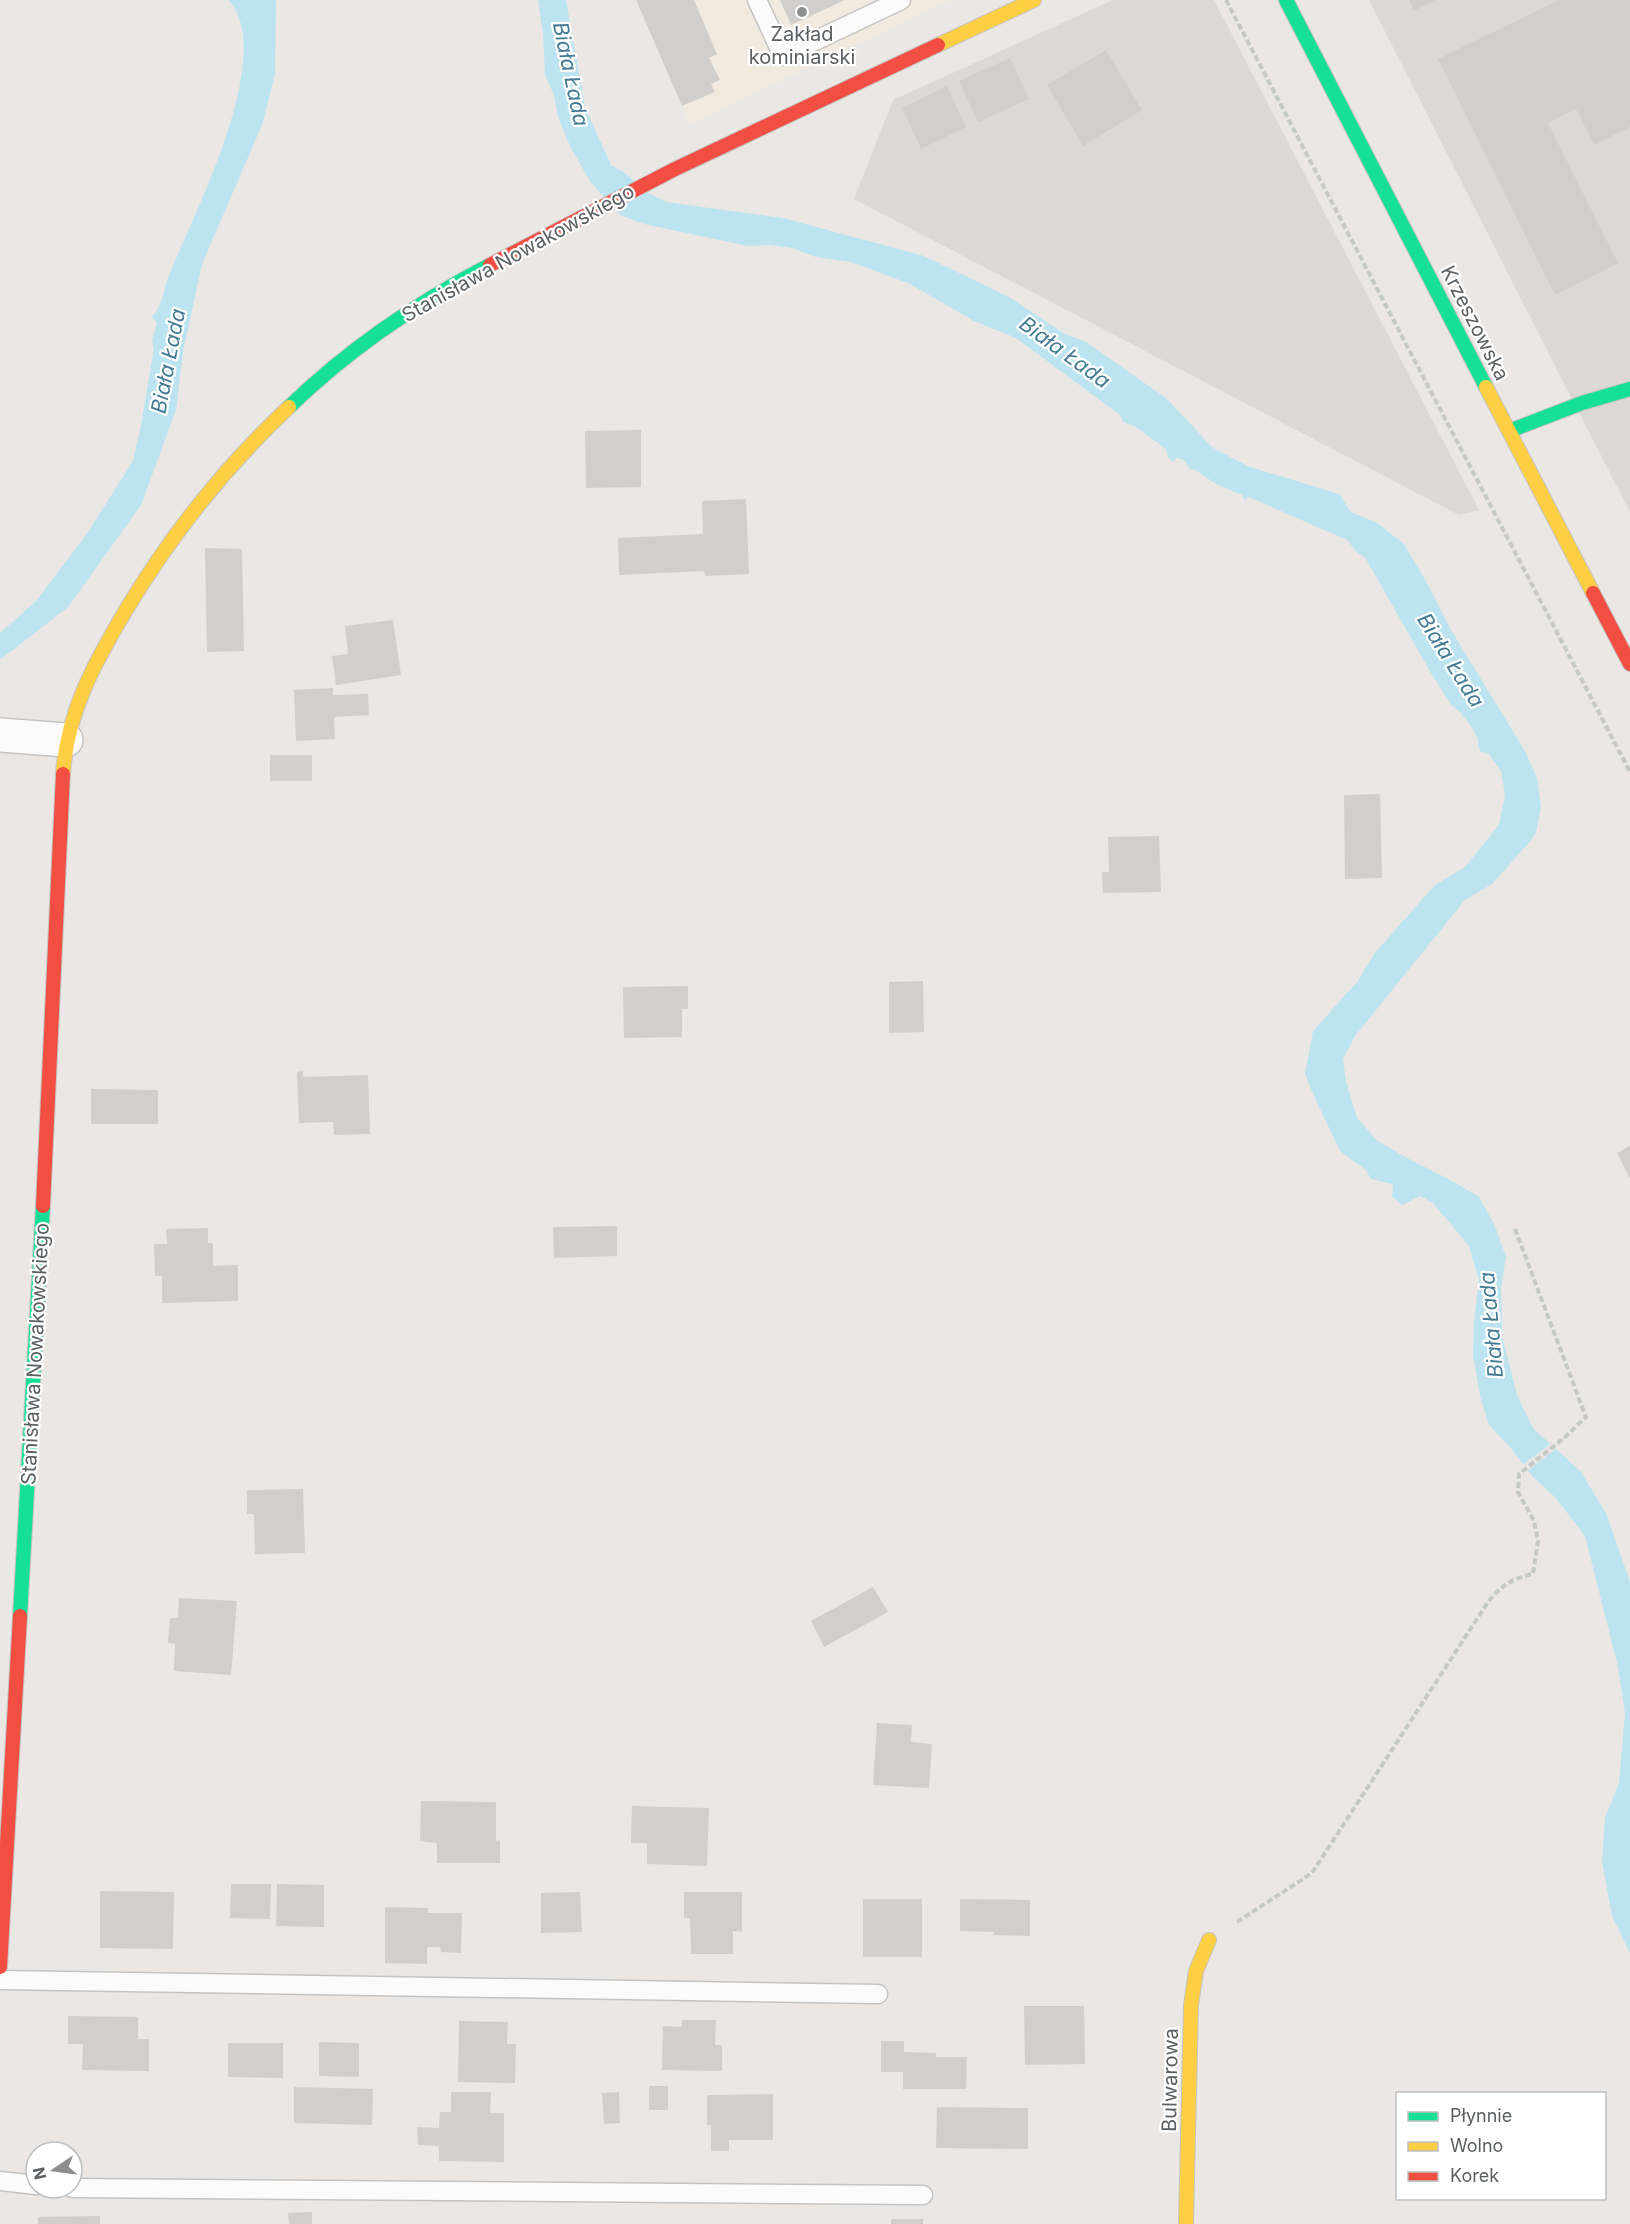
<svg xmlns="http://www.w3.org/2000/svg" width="1630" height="2224" font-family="Inter,sans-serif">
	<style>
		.commercial { fill: #f2eade }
		.industrial { fill: #dbd8d6 }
		.water { fill: #bce4f0 }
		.pier { fill: #eae7e4 }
		.building { fill: #d1cfcd }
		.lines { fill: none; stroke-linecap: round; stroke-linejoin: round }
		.lane-casing { stroke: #c4c4c4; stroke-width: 21 }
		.street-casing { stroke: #c4c4c4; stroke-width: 36 }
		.fast-casing { stroke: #c4c4c4; stroke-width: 16 }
		.slow-casing { stroke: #c4c4c4; stroke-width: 16 }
		.jam-casing { stroke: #c4c4c4; stroke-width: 16 }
		.path { stroke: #c4c9c4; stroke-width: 4; stroke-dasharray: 6 3; stroke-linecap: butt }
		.lane { stroke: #fcfbfb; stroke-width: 18 }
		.street { stroke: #fcfbfb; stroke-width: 33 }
		.fast { stroke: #16e098; stroke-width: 14 }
		.slow { stroke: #ffcf43; stroke-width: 14 }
		.jam { stroke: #f24e42; stroke-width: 14 }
		.poi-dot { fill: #8d8f8f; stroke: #fff; stroke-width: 2 }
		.labels { text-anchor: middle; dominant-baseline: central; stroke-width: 4.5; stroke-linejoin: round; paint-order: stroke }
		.poi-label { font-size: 20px; fill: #5b5f61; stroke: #fff }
		.street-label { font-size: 20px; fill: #5b5f61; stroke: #fff }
		.water-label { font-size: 21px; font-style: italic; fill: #437b93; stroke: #fff }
	</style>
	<rect width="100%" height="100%" fill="#eae7e4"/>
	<path class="commercial" d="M635 0H950L690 124Z"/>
	<path class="industrial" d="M1113 0H1214L1479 510 1459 515 854 199 893 100Z
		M1369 0H1630V512L1550 356Z"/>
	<path class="water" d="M228 0H276L275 74 262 125 202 264 183 352 176 410 141 505 68 607 0 660V633L36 601 86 535 133 461 141 425 154 348 152 341 157 323 152 317C165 301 162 292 169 275 192 219 279 51 228 0Z
		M538 0H566L585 107 611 165 625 173 645 191 666 202 783 218 924 256 1009 297 1063 333 1086 342 1166 398 1213 448 1250 467 1339 494 1351 512 1377 523 1404 544 1427 583 1451 630 1525 751 1537 778 1541 807 1536 833 1527 845 1492 884 1465 900 1355 1036 1343 1059 1346 1081 1357 1118 1378 1141 1405 1157 1454 1182 1479 1197 1495 1226 1506 1257 1501 1287 1502 1336 1517 1395 1533 1428 1581 1472 1606 1513 1630 1582V1953L1612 1916 1602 1861 1605 1818 1619 1783 1625 1713 1618 1667 1585 1536 1555 1497 1532 1476 1510 1447 1489 1425 1480 1396 1473 1355 1474 1321 1479 1280 1469 1246 1433 1203 1420 1196 1402 1205 1392 1196 1393 1184 1371 1179 1366 1170 1340 1151 1313 1094 1305 1074 1313 1031 1358 981 1374 954 1435 885 1465 867 1499 825 1505 795 1501 771 1488 753 1481 752 1478 746V739L1471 726 1459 711 1452 706 1431 673 1366 559 1356 551 1347 540 1249 497 1245 501 1242 495 1216 484 1194 469H1190L1184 460 1176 458 1173 462 1168 457 1166 449 1136 427 1123 422 1120 415 1016 338 974 321 910 284 851 262 816 257 792 248 770 245 748 246 644 224 620 215 590 181 570 146 558 117 554 95 545 75 543 34Z"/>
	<path class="pier" d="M1553 1442 1558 1447 1526 1472 1521 1466Z"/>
	<path class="building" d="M636 0H694L717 54 709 58 720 80 711 84 715 92 682 106Z
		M780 0H845L791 25Z
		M1409 0H1436L1414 11Z
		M1559 0H1630V127L1594 145 1576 109 1548 123 1618 263 1555 295 1438 59Z
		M1106 50 1142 110 1083 146 1047 85Z
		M1010 58 1029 99 978 122 959 81Z
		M947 86 966 127 921 149 902 108Z
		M641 430V487L586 488 585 431Z
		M746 499 749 574 705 576 704 571 619 575 618 538 703 534 702 501Z
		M205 548 242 549 244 651 207 652Z
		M393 620 401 675 336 685 332 656 348 654 345 626Z
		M333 688V695L368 694 369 715 334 717 335 739 296 741 294 690Z
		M270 755H312V781H270Z
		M1380 794 1382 878 1345 879 1344 795Z
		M1159 836 1161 892 1103 893 1102 872H1109L1108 837Z
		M923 981 924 1032 889 1033V982Z
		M688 986V1009H682V1037L624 1038 623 987Z
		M303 1071V1077L368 1075 370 1134 334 1135 333 1122 299 1123 297 1072Z
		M91 1089 158 1090V1124H91Z
		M1630 1146V1179L1617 1153Z
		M617 1226V1256L554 1258 553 1227Z
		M208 1228V1243H213V1266L238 1265V1301L162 1303V1276H155L154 1244H167L166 1229Z
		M303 1489 305 1553 255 1554 254 1514H247V1490Z
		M873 1587 888 1612 824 1647 811 1621Z
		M179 1598 237 1601 231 1675 174 1671 175 1644 168 1643 170 1618H178Z
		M877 1723 912 1725 911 1742 932 1744 929 1788 873 1785Z
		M421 1801 496 1802V1841L500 1840V1863H437V1843L420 1841Z
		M632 1806 709 1808 707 1866 647 1864V1843H631Z
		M231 1884H271L270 1919 230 1918Z
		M277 1884 324 1885V1927L276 1926Z
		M100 1891 174 1892 173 1949 100 1948Z
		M580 1892 582 1932 541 1933V1893Z
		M684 1892H742V1932L733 1931V1954H691L690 1918H684Z
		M863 1899H922V1957H863Z
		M960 1899 1030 1900V1936L994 1935V1932L960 1931Z
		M385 1907 428 1908V1913H462L461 1953 441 1952 440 1947H427V1964L385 1963Z
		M1024 2006H1084L1085 2064 1025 2065Z
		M68 2016 138 2017V2039H149V2071L82 2070 83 2044H68Z
		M682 2020H716L715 2045H722V2071L662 2070 663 2026 682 2027Z
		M459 2021 508 2022 507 2044H516L515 2083 458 2082Z
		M881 2041H904V2052L936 2053V2057H967L966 2089H903V2072H881Z
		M319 2042 359 2043V2077L319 2076Z
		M228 2043H283V2078L228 2077Z
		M649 2086H668V2110H649Z
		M294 2087 373 2089 372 2125 294 2123Z
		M451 2092H491L490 2113H504V2162L439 2161V2146L418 2145 417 2127 439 2128 440 2112H451Z
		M619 2092 620 2123 604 2124 602 2093Z
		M773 2094V2140H729V2151H711V2125H707V2095Z
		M937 2107 1028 2108V2149L936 2148Z
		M312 2212V2224H289L288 2213Z
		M100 2216V2224H38V2217Z
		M891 2219H923V2224H891Z"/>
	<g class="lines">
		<defs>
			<path id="lane" d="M757 0 783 56 901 0
				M0 1980 878 1994
				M0 2181 36 2185
				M72 2188 923 2195"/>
			<path id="street" d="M0 735 66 740"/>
			<path id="fast" d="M1286 0 1486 387
				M289 407C349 349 416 303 490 265
				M1509 431 1582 403 1630 389
				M20 1616 43 1206"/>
			<path id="slow" d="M938 45 1034 0
				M1486 387 1593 593
				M63 774C67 712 95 662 126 610 171 535 225 467 289 407
				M1186 2224 1191 2005 1196 1971 1209 1940"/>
			<path id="jam" d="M490 265 675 169 938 45
				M1593 593 1630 664
				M43 1206 63 774
				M0 1967 20 1616"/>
		</defs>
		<use href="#lane" class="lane-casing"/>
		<use href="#street" class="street-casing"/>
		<use href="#fast" class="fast-casing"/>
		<use href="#slow" class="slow-casing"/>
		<use href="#jam" class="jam-casing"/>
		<path class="path" d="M1226 0 1630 772
			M1237 1922 1312 1873 1488 1602C1502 1585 1511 1579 1533 1574L1538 1541 1534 1521 1518 1492 1519 1474 1564 1438 1586 1417 1515 1229"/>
		<use href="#lane" class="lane"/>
		<use href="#street" class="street"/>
		<use href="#fast" class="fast"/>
		<use href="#slow" class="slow"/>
		<use href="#jam" class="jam"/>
	</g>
	<circle class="poi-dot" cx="802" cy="12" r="6"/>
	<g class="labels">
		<g class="poi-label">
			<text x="802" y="34">Zakład<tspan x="802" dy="23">kominiarski</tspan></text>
		</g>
		<g class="street-label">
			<text transform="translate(518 253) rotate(-29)">Stanisława Nowakowskiego</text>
			<text transform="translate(1475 323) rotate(63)">Krzeszowska</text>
			<text transform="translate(35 1354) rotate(-87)">Stanisława Nowakowskiego</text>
			<text transform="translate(1170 2080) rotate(-89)">Bulwarowa</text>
		</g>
		<g class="water-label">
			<text transform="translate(571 74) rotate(78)">Biała Łada</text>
			<text transform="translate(1065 352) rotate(36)">Biała Łada</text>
			<text transform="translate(168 361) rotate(-79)">Biała Łada</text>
			<text transform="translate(1451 660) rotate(58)">Biała Łada</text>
			<text transform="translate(1491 1325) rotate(-95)">Biała Łada</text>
		</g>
	</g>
	<rect x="1396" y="2092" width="210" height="108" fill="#ffffff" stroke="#bdbfc0" stroke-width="1.5"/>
	<rect x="1408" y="2112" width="30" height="9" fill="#16e098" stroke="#bdbfc0" stroke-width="1.5"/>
	<text x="1450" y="2122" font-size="18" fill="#5b5f61">Płynnie</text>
	<rect x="1408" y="2142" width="30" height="9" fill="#ffcf43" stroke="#bdbfc0" stroke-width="1.5"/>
	<text x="1450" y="2152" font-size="18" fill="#5b5f61">Wolno</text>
	<rect x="1408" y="2172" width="30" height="9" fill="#f24e42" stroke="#bdbfc0" stroke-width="1.5"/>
	<text x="1450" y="2182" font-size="18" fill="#5b5f61">Korek</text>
	<g transform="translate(54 2170) rotate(257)"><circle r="28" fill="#ffffff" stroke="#bdbfc0" stroke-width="1.5"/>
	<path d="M0-4.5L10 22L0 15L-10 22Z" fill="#8d8f8f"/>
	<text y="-9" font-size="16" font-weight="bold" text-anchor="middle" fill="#5b5f61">N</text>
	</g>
</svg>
